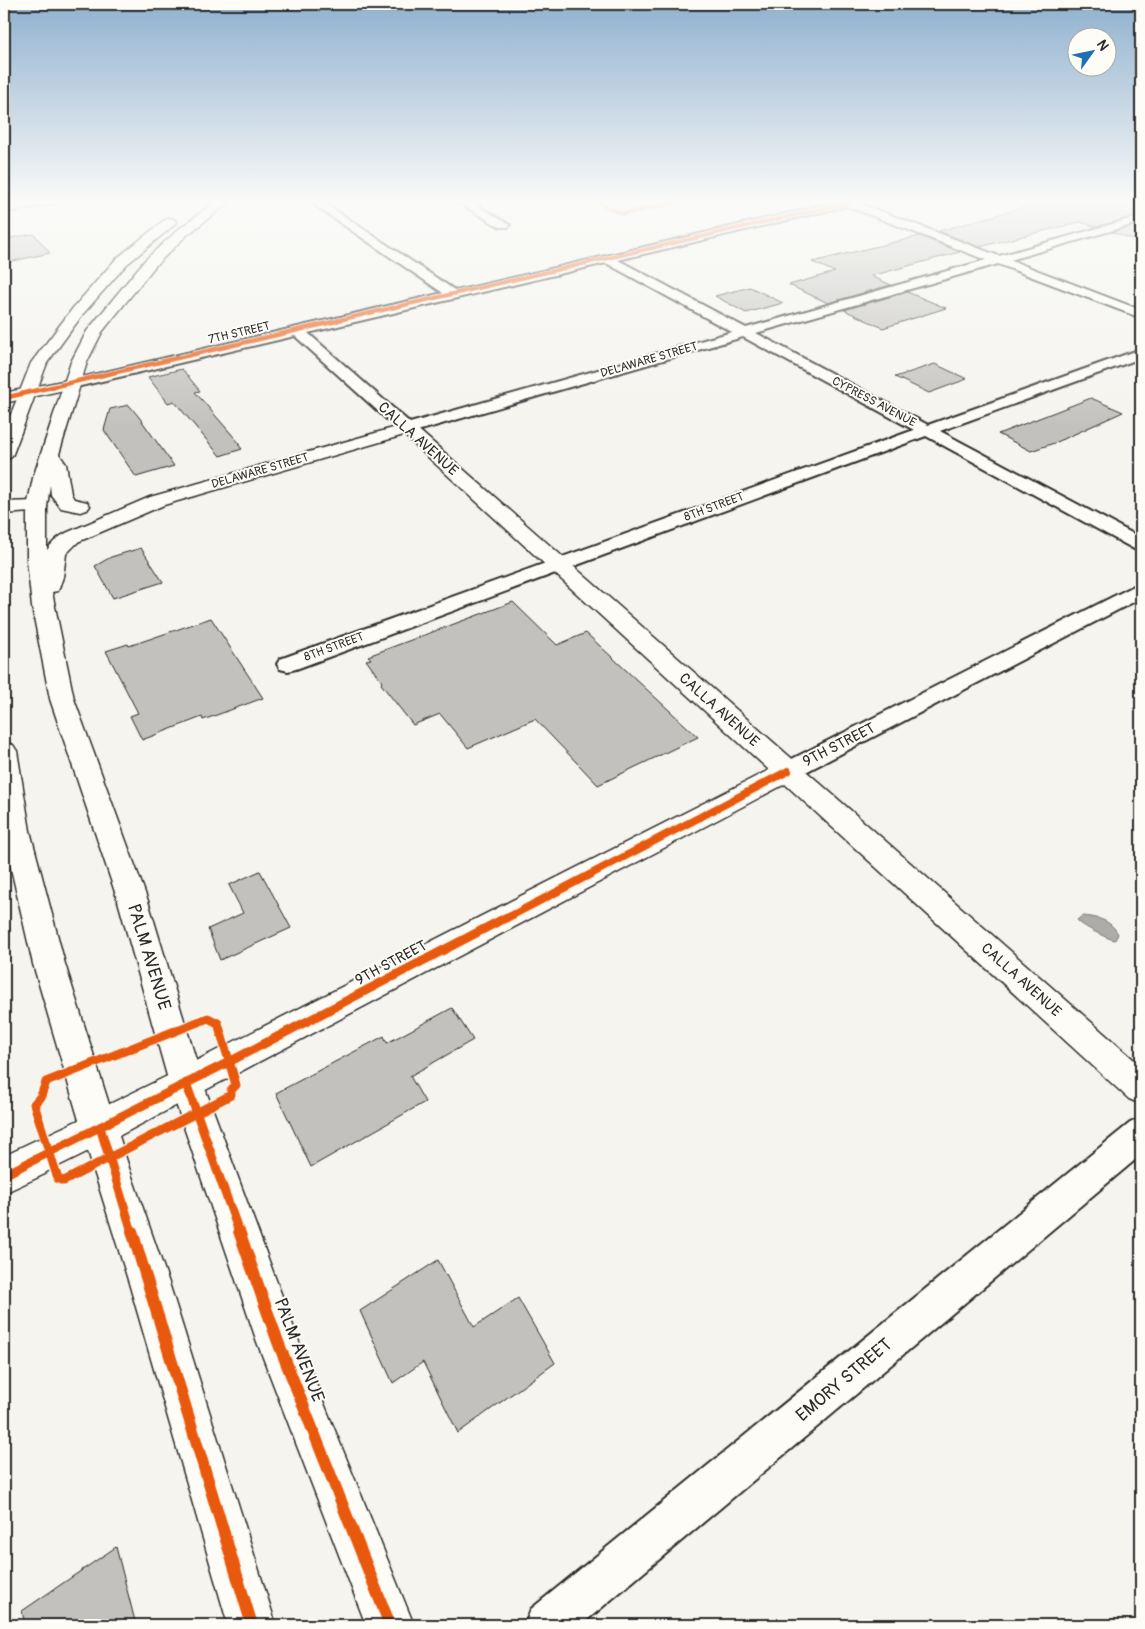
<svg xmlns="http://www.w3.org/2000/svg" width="1145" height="1629" font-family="Pangolin,sans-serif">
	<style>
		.water { fill: #adaca9; stroke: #797877 }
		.building { fill: #c2c1be; stroke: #2b2b2b }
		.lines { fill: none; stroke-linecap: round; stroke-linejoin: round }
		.minor-casing { stroke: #2b2b2b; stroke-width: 4 }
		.tertiary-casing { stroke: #2b2b2b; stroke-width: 3 }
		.secondary-casing { stroke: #2b2b2b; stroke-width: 3 }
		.primary-casing { stroke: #2b2b2b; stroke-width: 3 }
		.trunk-casing { stroke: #2b2b2b; stroke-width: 3 }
		.minor { fill: #fdfcf7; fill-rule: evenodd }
		.tertiary { fill: #fdfcf7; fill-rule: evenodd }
		.secondary { fill: #fdfcf7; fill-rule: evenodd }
		.primary { fill: #fdfcf7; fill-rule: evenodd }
		.trunk { fill: #fdfcf7; fill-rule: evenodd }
		.cycleway-far4-casing { stroke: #fdfcf7; stroke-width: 5 }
		.cycleway-far3-casing { stroke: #fdfcf7; stroke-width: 6 }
		.cycleway-far2-casing { stroke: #fdfcf7; stroke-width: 11 }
		.cycleway-far1-casing { stroke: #fdfcf7; stroke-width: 12 }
		.cycleway-casing { stroke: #fdfcf7; stroke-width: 15 }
		.cycleway-far4 { stroke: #e8590c; stroke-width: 4 }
		.cycleway-far3 { stroke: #e8590c; stroke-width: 4.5 }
		.cycleway-far2 { stroke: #e8590c; stroke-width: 8 }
		.cycleway-far1 { stroke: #e8590c; stroke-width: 9 }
		.cycleway { stroke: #e8590c; stroke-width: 12 }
		.labels { text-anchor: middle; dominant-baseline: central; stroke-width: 4; stroke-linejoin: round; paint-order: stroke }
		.far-street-label { font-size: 12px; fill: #2b2b2b; stroke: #fdfcf7 }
		.street-label { font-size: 15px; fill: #2b2b2b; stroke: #fdfcf7 }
		.near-street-label { font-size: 18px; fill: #2b2b2b; stroke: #fdfcf7 }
	</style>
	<rect width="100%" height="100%" fill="#f5f4ef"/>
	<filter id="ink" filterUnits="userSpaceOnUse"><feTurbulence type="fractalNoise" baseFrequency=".02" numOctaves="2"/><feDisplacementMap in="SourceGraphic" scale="10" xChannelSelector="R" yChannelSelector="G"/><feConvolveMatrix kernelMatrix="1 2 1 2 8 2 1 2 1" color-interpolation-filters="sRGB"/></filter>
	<g filter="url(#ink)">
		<path class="water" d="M1082 916C1097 917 1111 920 1118 934L1115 940C1107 939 1080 925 1077 920Z"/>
		<path class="building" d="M1050 200H1141V214L1096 227 1080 222 979 247 939 231Z
			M1141 224V242L1112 232Z
			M34 234 50 253 4 263V239Z
			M920 236 960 252 871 276 891 285 828 303 789 285 835 272 812 262Z
			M750 287 783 303 746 313 715 296Z
			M907 292 946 308 883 328 844 310Z
			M935 364 967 379 929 393 895 377Z
			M182 369 200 391 195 392 240 444H238L242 449 220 456 174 401 168 403 148 377Z
			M1091 398 1123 412 1057 442 1031 451 998 434Z
			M129 405 139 417 174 466 136 477 104 430 110 409Z
			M141 548 163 582 113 598 95 566 111 557Z
			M513 602 557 645 586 633 698 737 598 785 535 719 468 748 440 714 413 725 381 684 382 682 366 660 371 659 368 656Z
			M211 618 263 698 203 720 202 717 142 740 130 716 138 713 106 651 128 644 129 646Z
			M260 871 291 928 220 960 208 929 243 913 229 885Z
			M452 1008 473 1040 410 1076 425 1102 311 1167 276 1093 384 1036 387 1043Z
			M438 1260 474 1327 518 1298 555 1363 458 1433 423 1362 393 1383 360 1311Z
			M116 1547 136 1625H25L22 1611Z"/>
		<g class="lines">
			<defs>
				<path id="minor" d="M307 200H320L456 291 845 200H865L859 203 999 256 1141 216V222L1010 260 1141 310V318L998 264 756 333 928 425 1141 349V358L940 431 1141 538V551L1134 549 926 436 296 669 288 671 280 669 277 664 280 659 914 430 743 337 407 434 401 432 295 336 72 388 67 387 65 384 67 381 443 293ZM847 206 986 260 746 328 618 260ZM606 263 732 332 410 423 308 333Z
					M454 200H468L510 225 508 227H500Z
					M1141 584V598L796 777 788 780 780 777 776 771 780 765 1134 586Z
					M1141 1118V1155L581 1625H525L531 1609 1130 1123Z"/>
				<path id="tertiary" d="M33 200H62L56 203 4 213V205Z
					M407 424 413 425 1141 1066V1104L1129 1099 785 784 198 1094 186 1099 174 1094 169 1083 174 1072 769 770 404 435 164 505 80 541 73 543 66 541 63 537 66 533 150 497Z
					M100 1110 113 1115 118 1127 113 1139 32 1179 19 1174 14 1161 19 1148Z"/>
				<path id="secondary" d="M72 379 78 381 80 384 78 387 4 403V393Z
					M186 1067 198 1072 203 1083 198 1094 113 1139 100 1144 87 1139 82 1127 87 1115Z
					M32 1143 45 1148 50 1161 45 1174 4 1193V1156Z"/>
				<path id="primary" d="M37 501 44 503 47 507 44 511 4 514V502Z"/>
				<path id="trunk" d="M218 200H232L187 235 155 266 102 332 87 362 59 454 66 464 71 494 74 499 87 502 90 506 87 510 80 512 61 508 51 495 50 485 47 507V550C55 539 66 529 80 533L83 537 66 554 63 577 58 591 52 592 74 699 148 901 203 1083 299 1342 414 1625H366L257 1342 169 1083 118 901 50 699 32 607 27 560V507L33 478 71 362 87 331 145 260 179 229Z
					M170 218 174 219 176 222 174 225 126 265 83 314 47 363 13 454 10 458 4 459V432L31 363 73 308 116 259 166 219Z
					M4 742 13 745 17 751 30 831 65 964 130 1171 169 1283 276 1625H228L129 1283 94 1171 33 964 4 838Z"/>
			</defs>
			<use href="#minor" class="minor-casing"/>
			<use href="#tertiary" class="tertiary-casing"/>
			<use href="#secondary" class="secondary-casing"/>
			<use href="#primary" class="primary-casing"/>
			<use href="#trunk" class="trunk-casing"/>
			<use href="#minor" class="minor"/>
			<use href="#tertiary" class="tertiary"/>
			<use href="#secondary" class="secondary"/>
			<use href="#primary" class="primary"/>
			<use href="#trunk" class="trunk"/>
			<defs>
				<path id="cycleway-far4" d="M593 200 623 214 686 200
					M331 322 860 200"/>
				<path id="cycleway-far3" d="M4 398 337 321"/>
				<path id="cycleway-far2" d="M505 919 788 771"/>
				<path id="cycleway-far1" d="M208 1018 218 1023 236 1085 231 1090V1095L64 1181 58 1179 34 1104 41 1096 46 1082Z
					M186 1083 239 1232
					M100 1127 132 1232
					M4 1175 229 1062 507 917"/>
				<path id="cycleway" d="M132 1231 252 1625
					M239 1231 278 1342 390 1625"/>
			</defs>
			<use href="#cycleway-far4" class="cycleway-far4-casing"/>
			<use href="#cycleway-far3" class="cycleway-far3-casing"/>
			<use href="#cycleway-far2" class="cycleway-far2-casing"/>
			<use href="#cycleway-far1" class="cycleway-far1-casing"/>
			<use href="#cycleway" class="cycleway-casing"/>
			<use href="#cycleway-far4" class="cycleway-far4"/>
			<use href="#cycleway-far3" class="cycleway-far3"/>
			<use href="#cycleway-far2" class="cycleway-far2"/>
			<use href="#cycleway-far1" class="cycleway-far1"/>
			<use href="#cycleway" class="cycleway"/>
		</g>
	</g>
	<linearGradient id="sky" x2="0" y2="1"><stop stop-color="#90b1cf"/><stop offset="0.47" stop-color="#fafaf8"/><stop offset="1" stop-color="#fafaf8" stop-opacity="0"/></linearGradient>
	<rect width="1145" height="428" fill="url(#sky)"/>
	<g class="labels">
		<g class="far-street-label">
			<text transform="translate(239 333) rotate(-13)">7TH STREET</text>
			<text transform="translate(649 360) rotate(-16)">DELAWARE STREET</text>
			<text transform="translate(874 402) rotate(28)">CYPRESS AVENUE</text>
			<text transform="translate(260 471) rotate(-16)">DELAWARE STREET</text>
			<text transform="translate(714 507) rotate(-20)">8TH STREET</text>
			<text transform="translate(334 647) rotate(-20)">8TH STREET</text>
		</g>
		<g class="street-label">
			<text transform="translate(418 439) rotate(42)">CALLA AVENUE</text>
			<text transform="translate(719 710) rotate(42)">CALLA AVENUE</text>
			<text transform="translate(839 745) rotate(-27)">9TH STREET</text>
			<text transform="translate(391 963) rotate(-28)">9TH STREET</text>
			<text transform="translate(1021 980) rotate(42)">CALLA AVENUE</text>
		</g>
		<g class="near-street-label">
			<text transform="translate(149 957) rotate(73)">PALM AVENUE</text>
			<text transform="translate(299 1350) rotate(69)">PALM AVENUE</text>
			<text transform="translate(844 1380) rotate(-40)">EMORY STREET</text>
		</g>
	</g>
	<rect width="1145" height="1629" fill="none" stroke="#fdfcf7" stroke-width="20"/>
	<rect x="10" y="10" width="1125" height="1609" fill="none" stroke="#2b2b2b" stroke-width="2" filter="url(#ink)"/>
	<g transform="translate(1092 52) rotate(57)"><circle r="24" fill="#fdfcf7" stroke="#a9a8a5"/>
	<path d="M0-4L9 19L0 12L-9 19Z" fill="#1f6fb2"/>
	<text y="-8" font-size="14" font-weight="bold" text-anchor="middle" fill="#2b2b2b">N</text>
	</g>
</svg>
